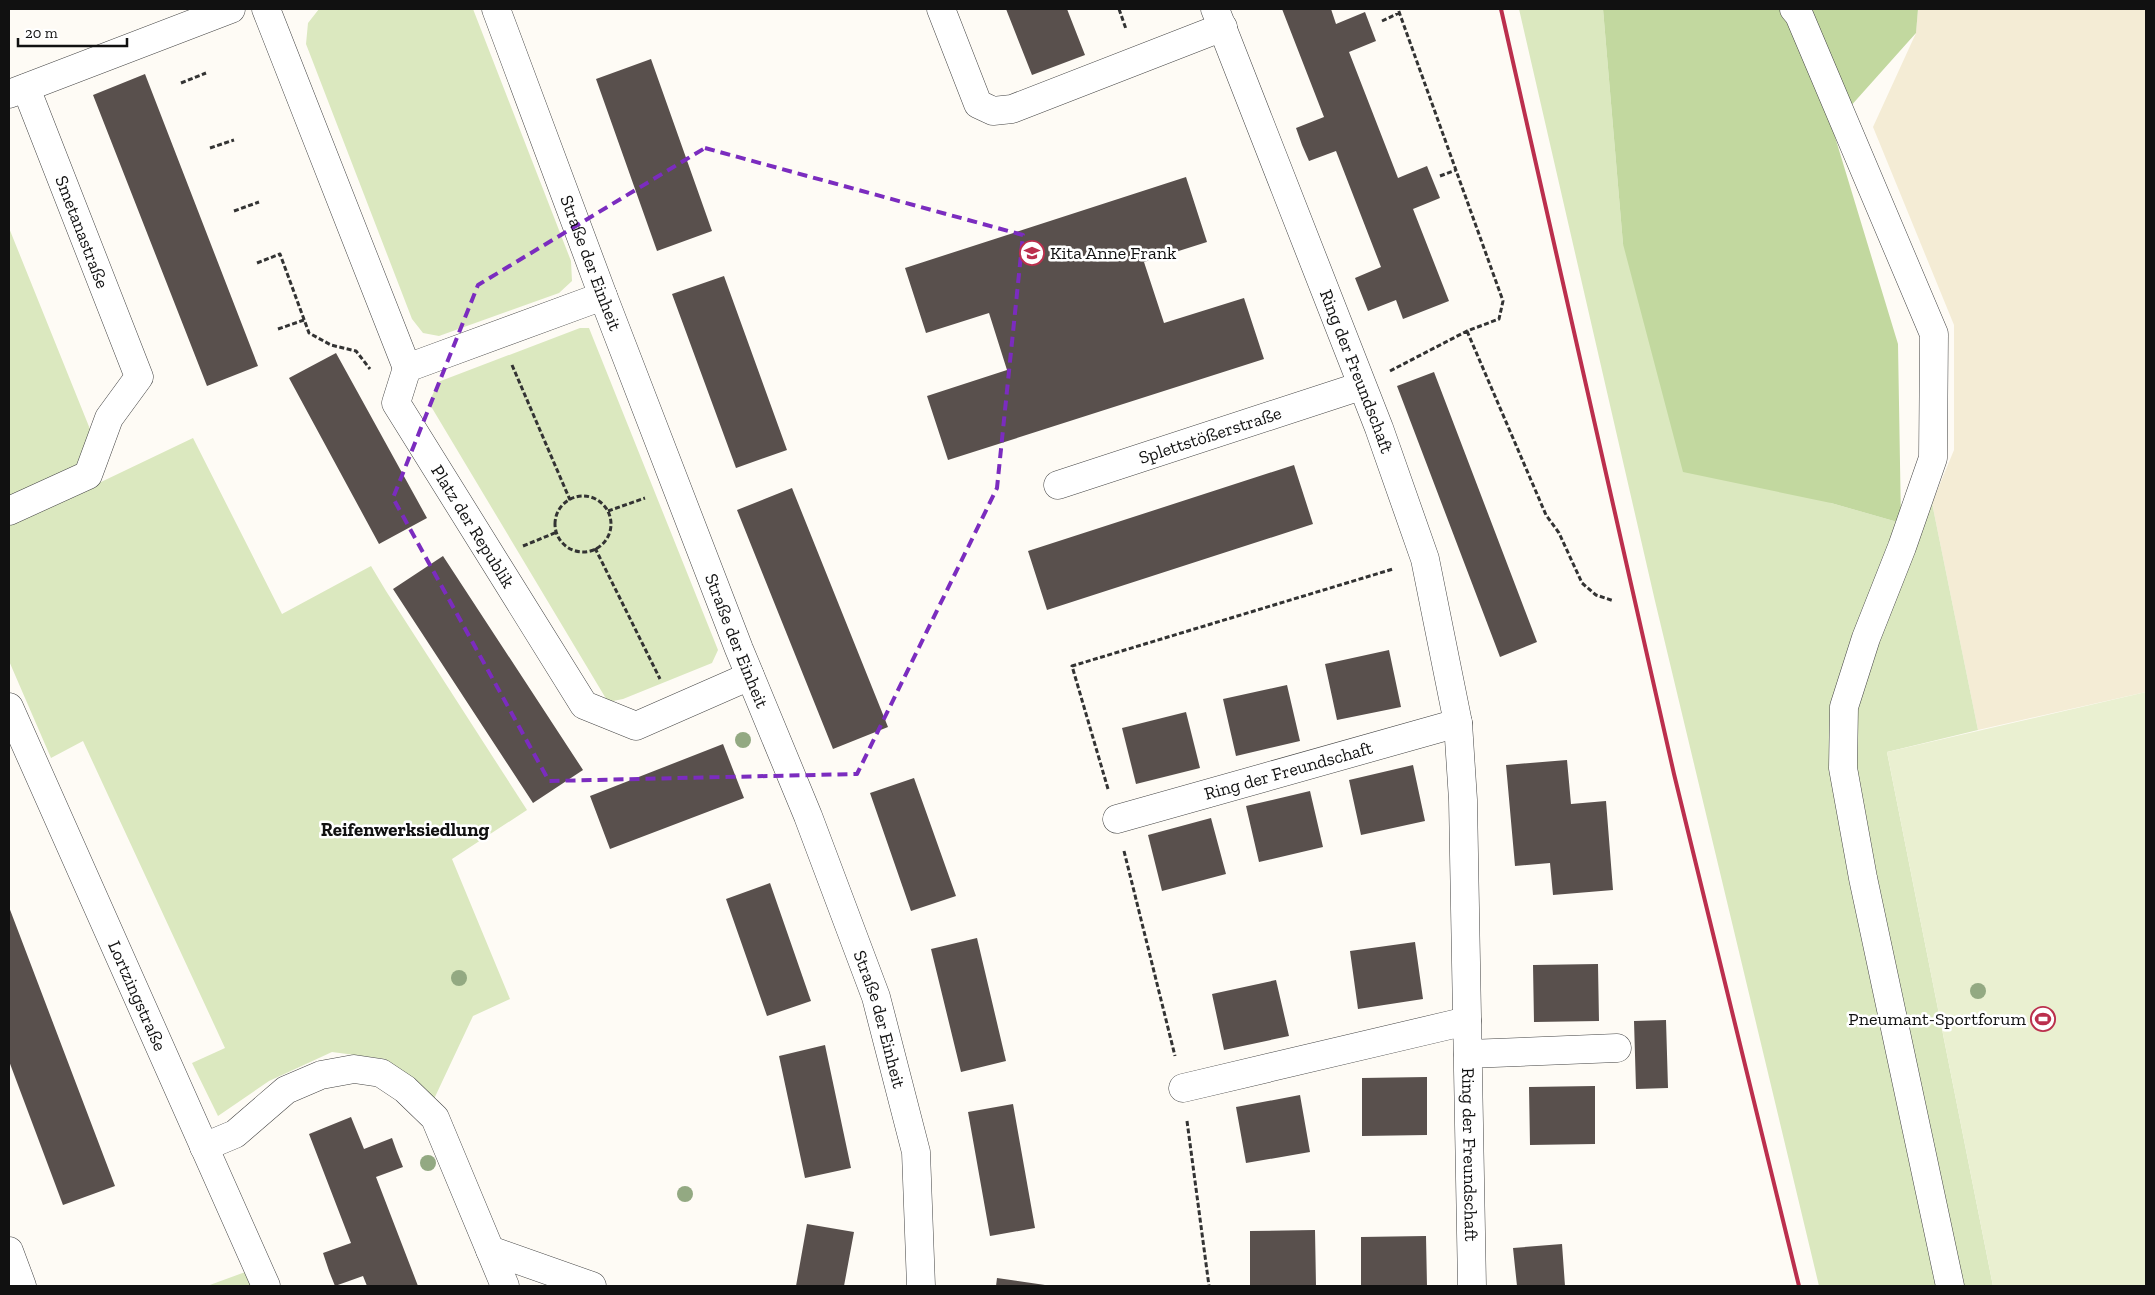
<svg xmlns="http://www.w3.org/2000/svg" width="2155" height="1295" font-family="'Zilla Slab',serif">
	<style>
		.farmland { fill: #f4ecd5 }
		.green { fill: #dbe8bf }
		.forest { fill: #c2d89f }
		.pitch { fill: #eaf0d1 }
		.building { fill: #59504d }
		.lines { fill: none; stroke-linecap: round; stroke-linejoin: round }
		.minor-casing { stroke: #444; stroke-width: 29 }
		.path { stroke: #333; stroke-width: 3; stroke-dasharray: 5 2.5; stroke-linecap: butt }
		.minor { stroke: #fff; stroke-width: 28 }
		.rail { stroke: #bb2f4d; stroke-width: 4 }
		.tree { fill: #93a982 }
		.marked { fill: none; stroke: #7b2cbf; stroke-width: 4; stroke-dasharray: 10 6; stroke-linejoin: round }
		.labels { text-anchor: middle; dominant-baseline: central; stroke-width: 5; stroke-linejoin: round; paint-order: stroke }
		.street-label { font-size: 18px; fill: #111; stroke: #fff }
		.poi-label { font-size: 18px; fill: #111; stroke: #fff; text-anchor: start }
		.neighbourhood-label { font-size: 19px; font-weight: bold; fill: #111; stroke: #fff }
	</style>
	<rect width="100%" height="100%" fill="#fefbf5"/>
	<path class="farmland" d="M1918 9H2146V692L1978 730 1932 503 1954 450V325L1873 127 1916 33Z"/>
	<path class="green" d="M319 9H473L571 261 572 281 559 293 439 336 423 333 412 319 306 44 308 23Z
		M1519 9H1603L1623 244 1831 503 1901 523 1932 503 1978 730 1887 752 1993 1286H1819L1655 601Z
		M9 228 92 434 75 467 9 497Z
		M580 328H589L718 650 712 663 623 699 608 702 429 403 438 382Z
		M193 438 282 614 371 566 386 591 527 810 452 859 510 999 473 1016 434 1099 385 1059 332 1052 269 1081 218 1116 192 1063 225 1048 83 741 51 758 9 661V526Z
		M248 1271 255 1286H207Z"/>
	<path class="forest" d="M1603 9H1918L1916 33 1832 127 1898 344 1901 523 1831 503 1683 472 1623 244Z"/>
	<path class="pitch" d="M2146 692V1286H1993L1887 752Z"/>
	<path class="building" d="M1006 9H1067L1085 55 1032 75Z
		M1282 9H1331L1336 24 1365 12 1376 41 1349 52 1398 178 1427 166 1440 198 1413 209 1449 301 1403 319 1396 300 1368 311 1355 278 1381 267 1336 151 1309 161 1302 145 1296 128 1324 117Z
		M651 59 712 231 657 251 596 79Z
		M145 74 258 366 207 386 93 95Z
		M1186 177 1207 242 1144 262 1164 323 1244 298 1264 359 948 460 927 396 1007 370 989 313 926 333 905 268Z
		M724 276 787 450 736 468 672 294Z
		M336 353 427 518 379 544 289 378Z
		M1434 372 1537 642 1500 657 1397 386Z
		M1294 465 1313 524 1047 610 1028 551Z
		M792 488 888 727 833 749 737 510Z
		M443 556 583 770 533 803 393 589Z
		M1389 650 1401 707 1337 720 1325 664Z
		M1287 685 1300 741 1236 756 1223 699Z
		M1186 712 1200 768 1136 784 1122 728Z
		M723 744 744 798 610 849 590 796Z
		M1567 760 1571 804 1606 801 1613 890 1553 895 1550 863 1515 866 1506 765Z
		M1413 765 1425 821 1361 835 1349 780Z
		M914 778 956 896 911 911 870 793Z
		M1310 791 1323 847 1259 862 1246 806Z
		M1211 818 1226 874 1162 891 1148 835Z
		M770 883 811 1001 767 1016 726 899Z
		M9 907 115 1186 63 1205 9 1061Z
		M977 938 1006 1061 961 1072 931 949Z
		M1415 942 1423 999 1358 1009 1350 951Z
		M1598 964 1599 1021 1534 1022 1533 965Z
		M1276 980 1289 1036 1224 1050 1212 994Z
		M1666 1020 1668 1088 1636 1089 1634 1021Z
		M825 1045 851 1168 805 1178 779 1056Z
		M1427 1077V1135L1362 1136V1078Z
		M1595 1086V1144L1530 1145 1529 1087Z
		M1300 1095 1310 1152 1246 1163 1236 1107Z
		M1013 1104 1035 1228 990 1236 968 1112Z
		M351 1117 364 1149 392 1138 397 1152 403 1167 376 1177 418 1286H367L363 1276 335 1286 329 1271 323 1253 351 1243 309 1134Z
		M807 1224 854 1232 844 1286H796Z
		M1315 1230 1316 1286H1250V1231Z
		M1426 1236 1427 1286H1361V1237Z
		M1562 1244 1565 1286H1517L1513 1248Z
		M997 1278 1045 1285 1044 1286H996Z"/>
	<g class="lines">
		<defs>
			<g id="minor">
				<path d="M266 9 407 368"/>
				<path id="s1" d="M496 9 603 296 739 649 808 816 876 997 916 1152 921 1286"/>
				<path d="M941 9 978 104 993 111 1012 109 1223 27"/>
				<path id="s2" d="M1215 9 1379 428 1425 559 1458 723 1463 800 1472 1286"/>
				<path d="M1794 9 1799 15 1934 334 1933 458 1902 547 1866 638 1844 707 1843 768 1863 878 1950 1286"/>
				<path d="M9 94 231 9"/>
				<path id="s3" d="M603 296 407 368 396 403 584 705 636 726 750 676"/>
				<path id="s4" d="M1058 485 1361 386"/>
				<path d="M9 511 88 475 109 418 139 377 26 88"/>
				<path id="s5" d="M9 707 266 1286"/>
				<path id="s6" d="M1117 819 1458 723"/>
				<path d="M1468 1054 1617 1048"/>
				<path d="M1183 1088 1467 1021"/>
				<path d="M204 1147 235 1134 286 1090 321 1075 354 1069 381 1073 405 1089 435 1118 505 1286"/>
				<path d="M490 1250 592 1286"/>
				<path d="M9 1251 22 1286"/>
			</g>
		</defs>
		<use href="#minor" class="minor-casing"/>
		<path class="path" d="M1119 9 1126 29
			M1382 21 1399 13
			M181 83 206 73
			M210 148 234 140
			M1440 176 1456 170
			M234 211 259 202
			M257 263 280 254 309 333 331 345 356 351 370 369
			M278 329 304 320
			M1467 331 1546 515 1559 533 1582 583 1596 595 1614 601
			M512 365 570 500
			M1390 371 1467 331 1499 319 1503 301 1398 9
			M555 524a28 28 0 1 1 56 0a28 28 0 1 1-56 0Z
			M608 511 645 498
			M523 546 557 532
			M595 548 660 679
			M1108 789 1072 666 1393 569
			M1124 851 1175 1056
			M1187 1121 1209 1286"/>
		<use href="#minor" class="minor"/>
		<path class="rail" d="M1501 9 1674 774 1799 1286"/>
	</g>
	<g class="tree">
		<circle cx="743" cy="740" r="8"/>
		<circle cx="459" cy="978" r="8"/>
		<circle cx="1978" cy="991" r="8"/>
		<circle cx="428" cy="1163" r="8"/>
		<circle cx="685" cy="1194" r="8"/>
	</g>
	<path class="marked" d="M705 148 1023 235 997 488 857 774 549 781 393 498 478 285Z"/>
	<defs>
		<symbol id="school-ring" viewBox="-11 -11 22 22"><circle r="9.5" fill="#fff" stroke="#bb2f4d" stroke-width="1.5"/><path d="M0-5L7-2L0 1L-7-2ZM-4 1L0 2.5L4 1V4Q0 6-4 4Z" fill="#bb2f4d"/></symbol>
		<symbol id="stadium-ring" viewBox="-11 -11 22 22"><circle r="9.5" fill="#fff" stroke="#bb2f4d" stroke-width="1.5"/><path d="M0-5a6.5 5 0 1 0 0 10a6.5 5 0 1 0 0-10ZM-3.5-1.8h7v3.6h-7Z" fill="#bb2f4d"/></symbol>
	</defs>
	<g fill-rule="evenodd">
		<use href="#school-ring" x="1018" y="239" width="28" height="28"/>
		<use href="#stadium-ring" x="2029" y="1005" width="28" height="28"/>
	</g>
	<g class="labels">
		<g class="street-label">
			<text transform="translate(82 232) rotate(69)">Smetanastraße</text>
			<text stroke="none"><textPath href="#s1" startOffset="271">Straße der Einheit</textPath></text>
			<text stroke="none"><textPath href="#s2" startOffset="389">Ring der Freundschaft</textPath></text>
			<text stroke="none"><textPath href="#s4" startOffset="160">Splettstößerstraße</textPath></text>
			<text stroke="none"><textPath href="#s3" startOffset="391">Platz der Republik</textPath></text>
			<text stroke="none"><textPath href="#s1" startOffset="676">Straße der Einheit</textPath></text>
			<text stroke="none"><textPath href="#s6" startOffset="178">Ring der Freundschaft</textPath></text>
			<text stroke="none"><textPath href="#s5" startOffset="316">Lortzingstraße</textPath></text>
			<text stroke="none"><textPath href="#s1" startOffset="1081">Straße der Einheit</textPath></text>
			<text stroke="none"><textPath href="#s2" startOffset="1188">Ring der Freundschaft</textPath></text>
		</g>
		<g class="poi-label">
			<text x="1050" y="253">Kita Anne Frank</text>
			<text x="2026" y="1019" text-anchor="end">Pneumant-Sportforum</text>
		</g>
		<g class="neighbourhood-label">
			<text x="405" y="829">Reifenwerksiedlung</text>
		</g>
	</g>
	<rect width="2155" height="1295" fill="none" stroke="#111111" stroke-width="20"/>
	<path d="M18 38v8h109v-8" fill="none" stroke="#111111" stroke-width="2.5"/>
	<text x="25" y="38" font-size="15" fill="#111111" stroke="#ffffff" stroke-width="4" paint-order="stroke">20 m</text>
</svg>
